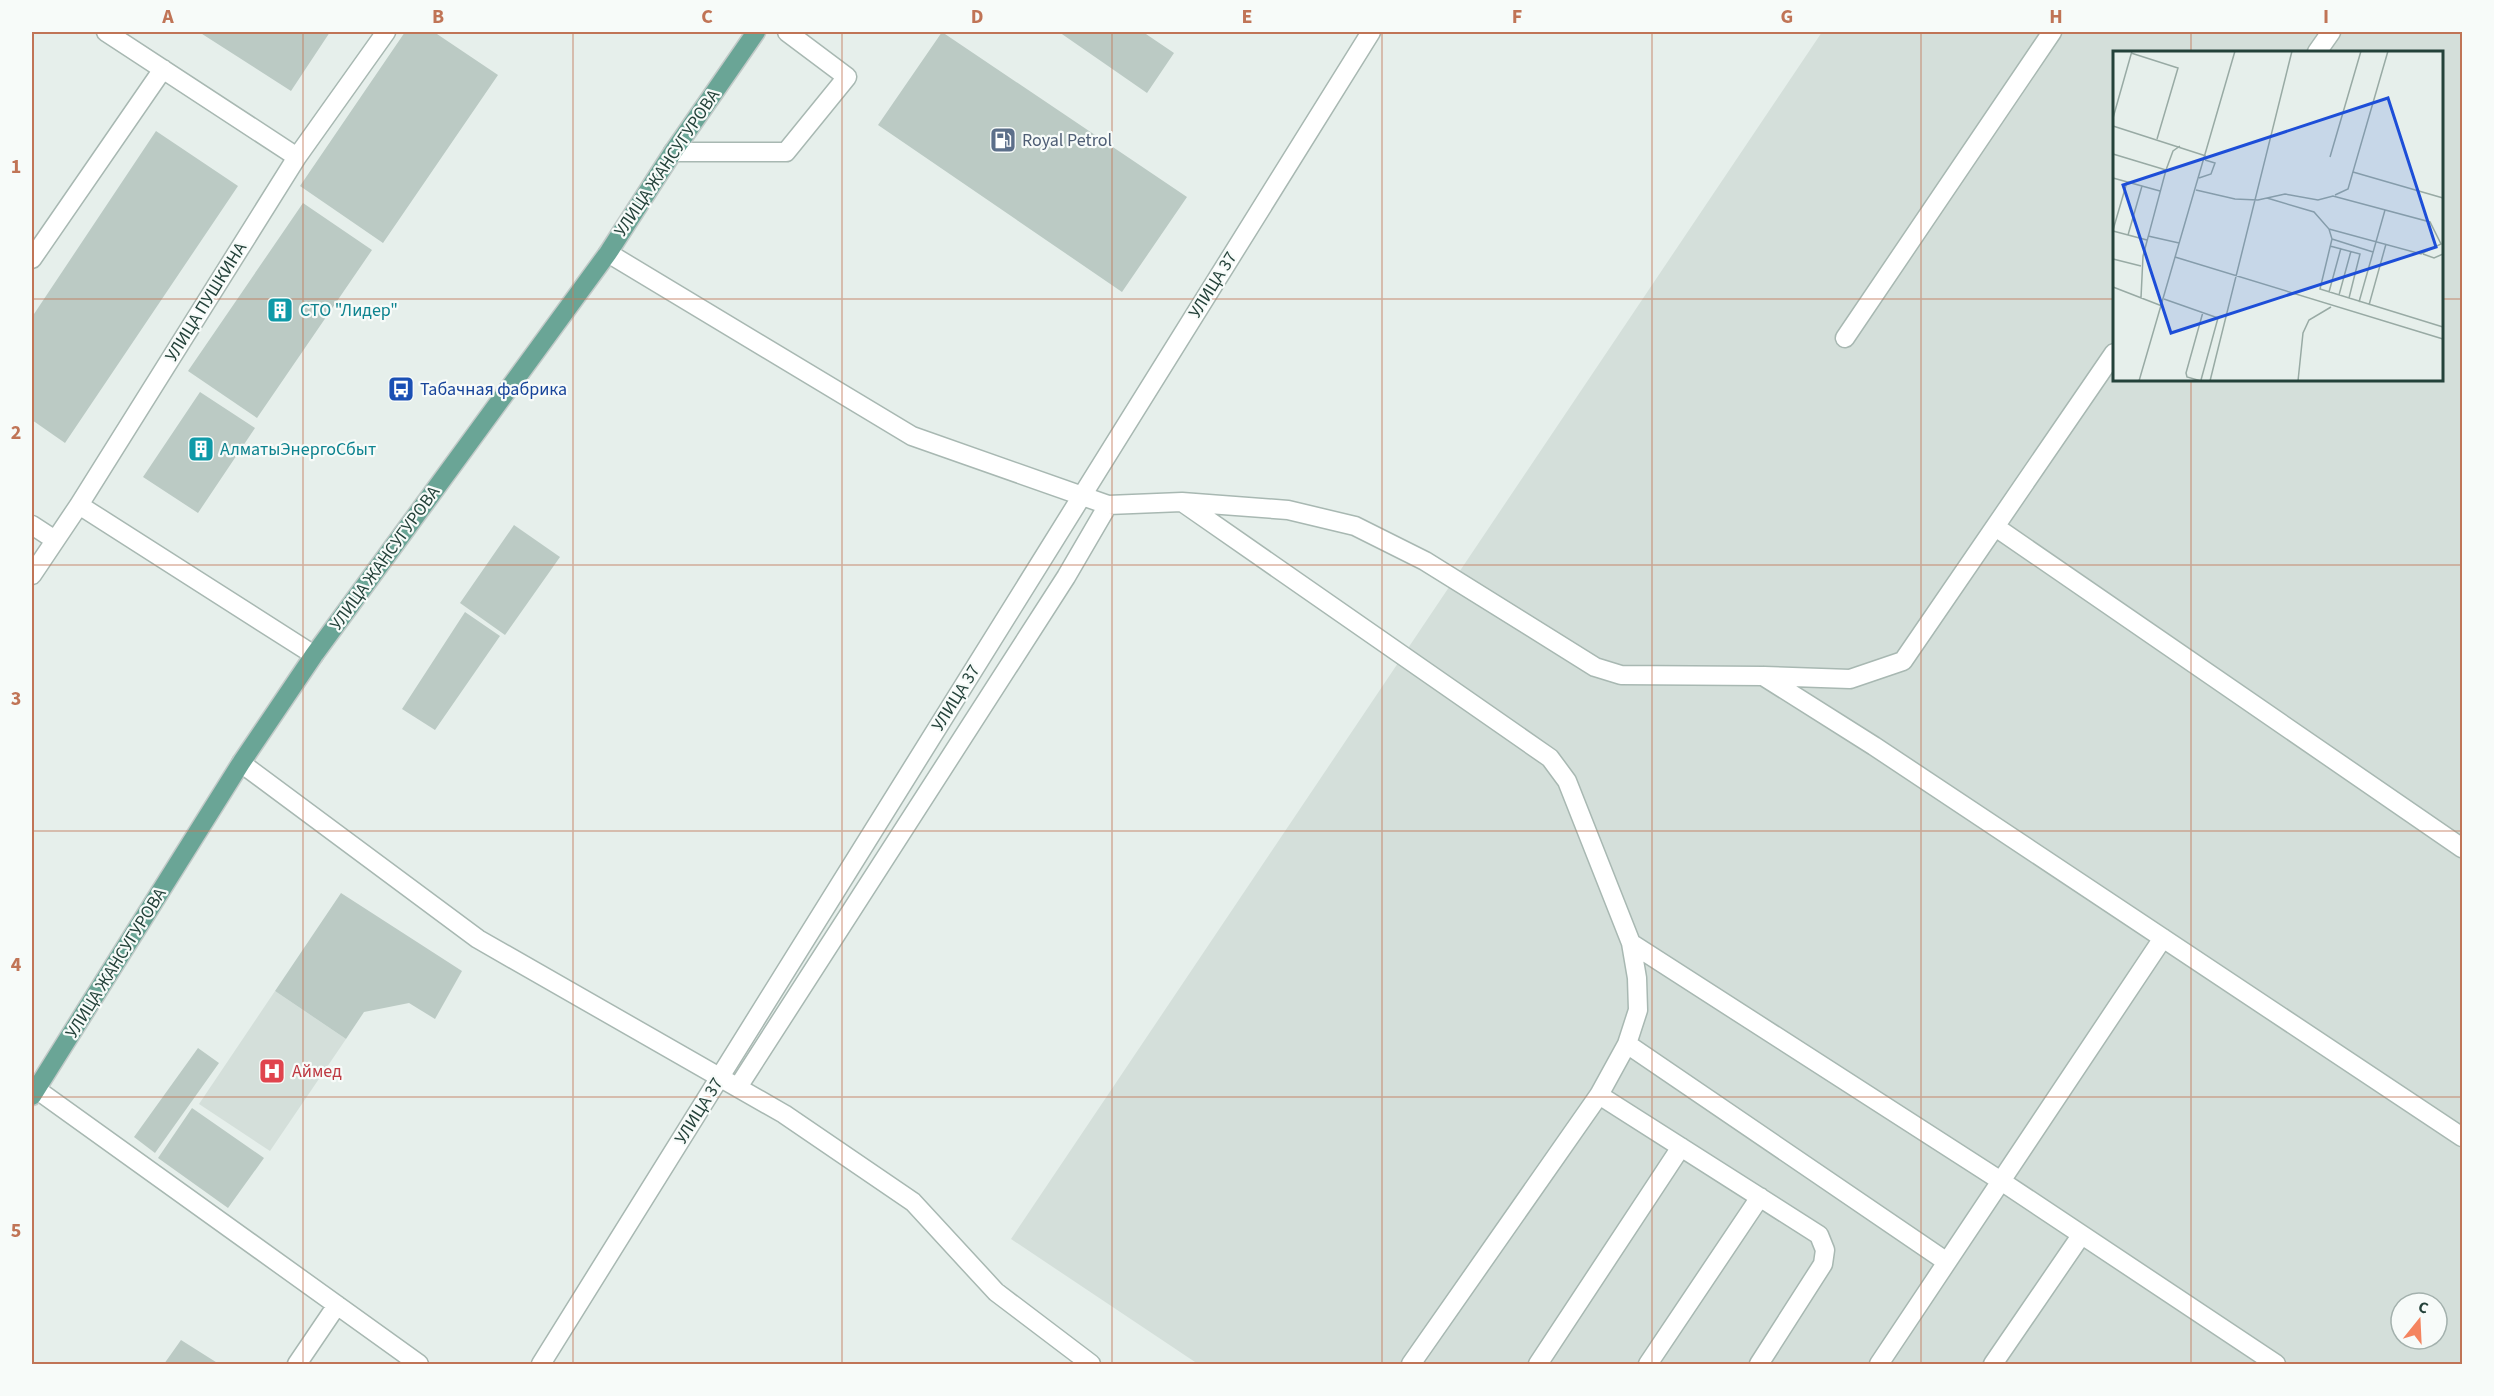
<svg xmlns="http://www.w3.org/2000/svg" width="2494" height="1396" font-family="'Source Sans 3',sans-serif">
	<style>
		.built { fill: #d4dfda; fill-rule: evenodd }
		.building { fill: #bbcac4 }
		.lines { fill: none; stroke-linecap: round; stroke-linejoin: round }
		.service-casing { stroke: #a8b8b2; stroke-width: 21 }
		.minor-casing { stroke: #a8b8b2; stroke-width: 21 }
		.primary-casing { stroke: #c2cac8; stroke-width: 21 }
		.service { stroke: #fff; stroke-width: 18 }
		.minor { stroke: #fff; stroke-width: 18 }
		.primary { stroke: #6aa596; stroke-width: 18 }
		.grid { fill: none; stroke: #c07456; stroke-width: 1.5; stroke-opacity: 0.55 }
		.labels { text-anchor: middle; dominant-baseline: central; stroke-width: 4.5; stroke-linejoin: round; paint-order: stroke }
		.service-label { font-size: 18px; fill: #4e5e75; stroke: #f7fbf9; text-anchor: start }
		.street-label { font-size: 18px; fill: #24423a; stroke: #f7fbf9 }
		.culture-label { font-size: 18px; fill: #0d838f; stroke: #f7fbf9; text-anchor: start }
		.transit-label { font-size: 18px; fill: #164399; stroke: #f7fbf9; text-anchor: start }
		.health-label { font-size: 18px; fill: #be3a42; stroke: #f7fbf9; text-anchor: start }
		.inset-road { fill: none; stroke: #98aaa4; stroke-width: 1.5 }
		.view { fill: #1d4ed8; fill-opacity: 0.15; stroke: #1d4ed8; stroke-width: 3 }
		.inset-edge { fill: none; stroke: #24423a; stroke-width: 3 }
		.neatline { fill: none; stroke: #c07456; stroke-width: 2 }
		.grid-label { font-size: 20px; text-anchor: middle; font-weight: bold; fill: #c07456 }
	</style>
	<rect width="100%" height="100%" fill="#e6efeb"/>
	<path class="built" d="M1822 32H2462V1364H1198L1011 1239ZM2114 52H2442V380H2114ZM2401 1303H2437V1339H2401Z
		M275 991 346 1039 270 1151 199 1104Z"/>
	<path class="building" d="M199 32H330L291 91Z
		M405 32H434L498 75 383 243 300 186Z
		M942 32 1187 197 1122 292 878 125Z
		M1059 32H1143L1174 53 1147 93Z
		M156 131 238 186 65 443 32 420V317Z
		M303 203 372 250 257 418 188 371Z
		M200 392 255 428 198 513 143 477Z
		M514 525 560 557 505 635 460 603Z
		M465 612 500 636 435 730 402 709Z
		M341 893 462 971 435 1019 409 1003 364 1012 346 1039 275 991Z
		M198 1048 219 1063 155 1153 134 1137Z
		M192 1108 264 1158 228 1208 158 1158Z
		M181 1340 219 1364H164Z"/>
	<g class="lines">
		<defs>
			<path id="service" d="M106 32 297 157
				M2317 52 2331 32
				M673 152H786L847 77 787 32
				M608 253 912 436 1108 505 1182 502 1288 510 1355 526 1425 561 1595 667 1621 675 1763 676 1874 746 2462 1137
				M32 259 163 69
				M1845 338 2052 32
				M1182 502 1550 758 1567 781 1631 943 1637 978 1638 1010 1627 1044 1599 1095 1411 1364
				M79 505 314 655
				M32 525 55 540
				M1997 528 2462 848
				M32 575 79 505 297 157 386 32
				M1764 676 1850 679 1903 661 2114 353
				M241 763 478 939 784 1114 913 1202 996 1292 1091 1364
				M1631 943 2001 1181 2276 1364
				M1627 1044 1947 1262
				M738 1087 1066 577 1108 505
				M36 1089 419 1364
				M1599 1095 1819 1235 1825 1250 1823 1264 1759 1364
				M297 1364 337 1305
				M1538 1364 1681 1147
				M1648 1364 1760 1197
				M1879 1364 2163 938
				M1993 1364 2080 1237"/>
			<path id="minor" d="M541 1364 1371 32"/>
			<path id="primary" d="M32 1096 241 763 314 655 608 253 673 152 756 32"/>
		</defs>
		<use href="#service" class="service-casing"/>
		<use href="#minor" class="minor-casing"/>
		<use href="#primary" class="primary-casing"/>
		<use href="#service" class="service"/>
		<use href="#minor" class="minor"/>
		<use href="#primary" class="primary"/>
	</g>
	<path class="grid" d="M303 32V1364M573 32V1364M842 32V1364M1112 32V1364M1382 32V1364M1652 32V1364M1921 32V1364M2191 32V52M32 299H2114M2442 299H2462M2191 380V1364M32 565H2462M32 831H2462M32 1097H2462"/>
	<defs>
		<symbol id="fuel-square" viewBox="-11 -11 22 22"><rect x="-9" y="-9" width="18" height="18" rx="4" fill="#5c6f8a" stroke="#f7fbf9"/><path d="M-5.5-6h7V0h2V4h1.3V-2.5L3-4.5l.8-.8L6-3V5H2.5V1h-1V6h-7ZM-4.2-4.7v3.2H.2V-4.7Z" fill="#fff"/></symbol>
		<symbol id="building-square" viewBox="-11 -11 22 22"><rect x="-9" y="-9" width="18" height="18" rx="4" fill="#0f9aa8" stroke="#f7fbf9"/><path d="M-4-6H4V6H1V3H-1V6H-4ZM-2.5-4.3h1.7v1.8h-1.7ZM.8-4.3h1.7v1.8H.8ZM-2.5-1h1.7V.8h-1.7ZM.8-1h1.7V.8H.8Z" fill="#fff"/></symbol>
		<symbol id="bus-square" viewBox="-11 -11 22 22"><rect x="-9" y="-9" width="18" height="18" rx="4" fill="#1a4fb4" stroke="#f7fbf9"/><path d="M-5-6H5V4H4V6H2V4H-2V6H-4V4H-5ZM-3.5-4V0h7V-4ZM-3.5 1.2v1.5H-2V1.2ZM2 1.2v1.5H3.5V1.2Z" fill="#fff"/></symbol>
		<symbol id="hospital-square" viewBox="-11 -11 22 22"><rect x="-9" y="-9" width="18" height="18" rx="4" fill="#e0444e" stroke="#f7fbf9"/><path d="M-5-5h3v3.5h4V-5h3V5h-3V1.5h-4V5h-3Z" fill="#fff"/></symbol>
	</defs>
	<g fill-rule="evenodd">
		<use href="#fuel-square" x="988" y="125" width="30" height="30"/>
		<use href="#building-square" x="265" y="295" width="30" height="30"/>
		<use href="#bus-square" x="386" y="374" width="30" height="30"/>
		<use href="#building-square" x="186" y="434" width="30" height="30"/>
		<use href="#hospital-square" x="257" y="1056" width="30" height="30"/>
	</g>
	<g class="labels">
		<g class="service-label">
			<text x="1022" y="140">Royal Petrol</text>
		</g>
		<g class="street-label">
			<text transform="translate(667 163) rotate(-56)">УЛИЦА ЖАНСУГУРОВА</text>
			<text transform="translate(1213 285) rotate(-58)">УЛИЦА 37</text>
			<text transform="translate(206 302) rotate(-58)">УЛИЦА ПУШКИНА</text>
			<text transform="translate(385 558) rotate(-54)">УЛИЦА ЖАНСУГУРОВА</text>
			<text transform="translate(956 698) rotate(-58)">УЛИЦА 37</text>
			<text transform="translate(116 963) rotate(-58)">УЛИЦА ЖАНСУГУРОВА</text>
			<text transform="translate(699 1111) rotate(-58)">УЛИЦА 37</text>
		</g>
		<g class="culture-label">
			<text x="300" y="310">СТО "Лидер"</text>
			<text x="220" y="449">АлматыЭнергоСбыт</text>
		</g>
		<g class="transit-label">
			<text x="420" y="389">Табачная фабрика</text>
		</g>
		<g class="health-label">
			<text x="292" y="1071">Аймед</text>
		</g>
	</g>
	<g transform="translate(2113 51)">
		<rect width="330" height="330" fill="#e6efeb"/>
		<path class="inset-road" d="M18 2 65 17 44 88M0 67 19 0M0 75 93 105M0 103 53 119M217 106 248 0M240 121 330 147M0 127 47 140M86 127 98 123 102 112 92 109M83 139 122 148 145 149 172 143 205 149 220 145 317 171 328 193 308 203 216 178M222 144 235 138 275 0M154 147 201 161 216 178 219 188 207 238 330 276M0 179 14 131M0 180 34 189M15 184 29 135M35 185 66 192M219 188 260 201M217 195 247 203 236 247M310 203 321 207 330 203M62 206 330 288M0 208 28 215M0 236 49 255M216 241 228 197M226 244 238 200M28 247 30 205 53 119 60 100 67 95M51 248 105 267 88 329M246 251 272 159M256 254 273 193M26 330 122 0M88 330 74 326 73 322 90 261M97 330 179 0M185 330 190 282 196 269 218 256"/>
		<path class="view" d="M275 47 323 196 58 282 10 134Z"/>
		<rect width="330" height="330" class="inset-edge"/>
	</g>
	<rect width="2494" height="1396" fill="none" stroke="#f7fbf9" stroke-width="66"/>
	<g transform="translate(2419 1321) rotate(18)"><circle r="28" fill="#f7fbf9" stroke="#a3b1ad" stroke-width="1.5"/>
	<path d="M0-4.5L10 22L0 15L-10 22Z" fill="#f4845f"/>
	<text y="-9" font-size="16" font-weight="bold" text-anchor="middle" fill="#24423a">С</text>
	</g>
	<rect x="33" y="33" width="2428" height="1330" class="neatline"/>
	<g class="grid-label">
		<text x="168" y="23">A</text>
		<text x="438" y="23">B</text>
		<text x="707" y="23">C</text>
		<text x="977" y="23">D</text>
		<text x="1247" y="23">E</text>
		<text x="1517" y="23">F</text>
		<text x="1787" y="23">G</text>
		<text x="2056" y="23">H</text>
		<text x="2326" y="23">I</text>
		<text x="16" y="173">1</text>
		<text x="16" y="439">2</text>
		<text x="16" y="705">3</text>
		<text x="16" y="971">4</text>
		<text x="16" y="1237">5</text>
	</g>
</svg>
